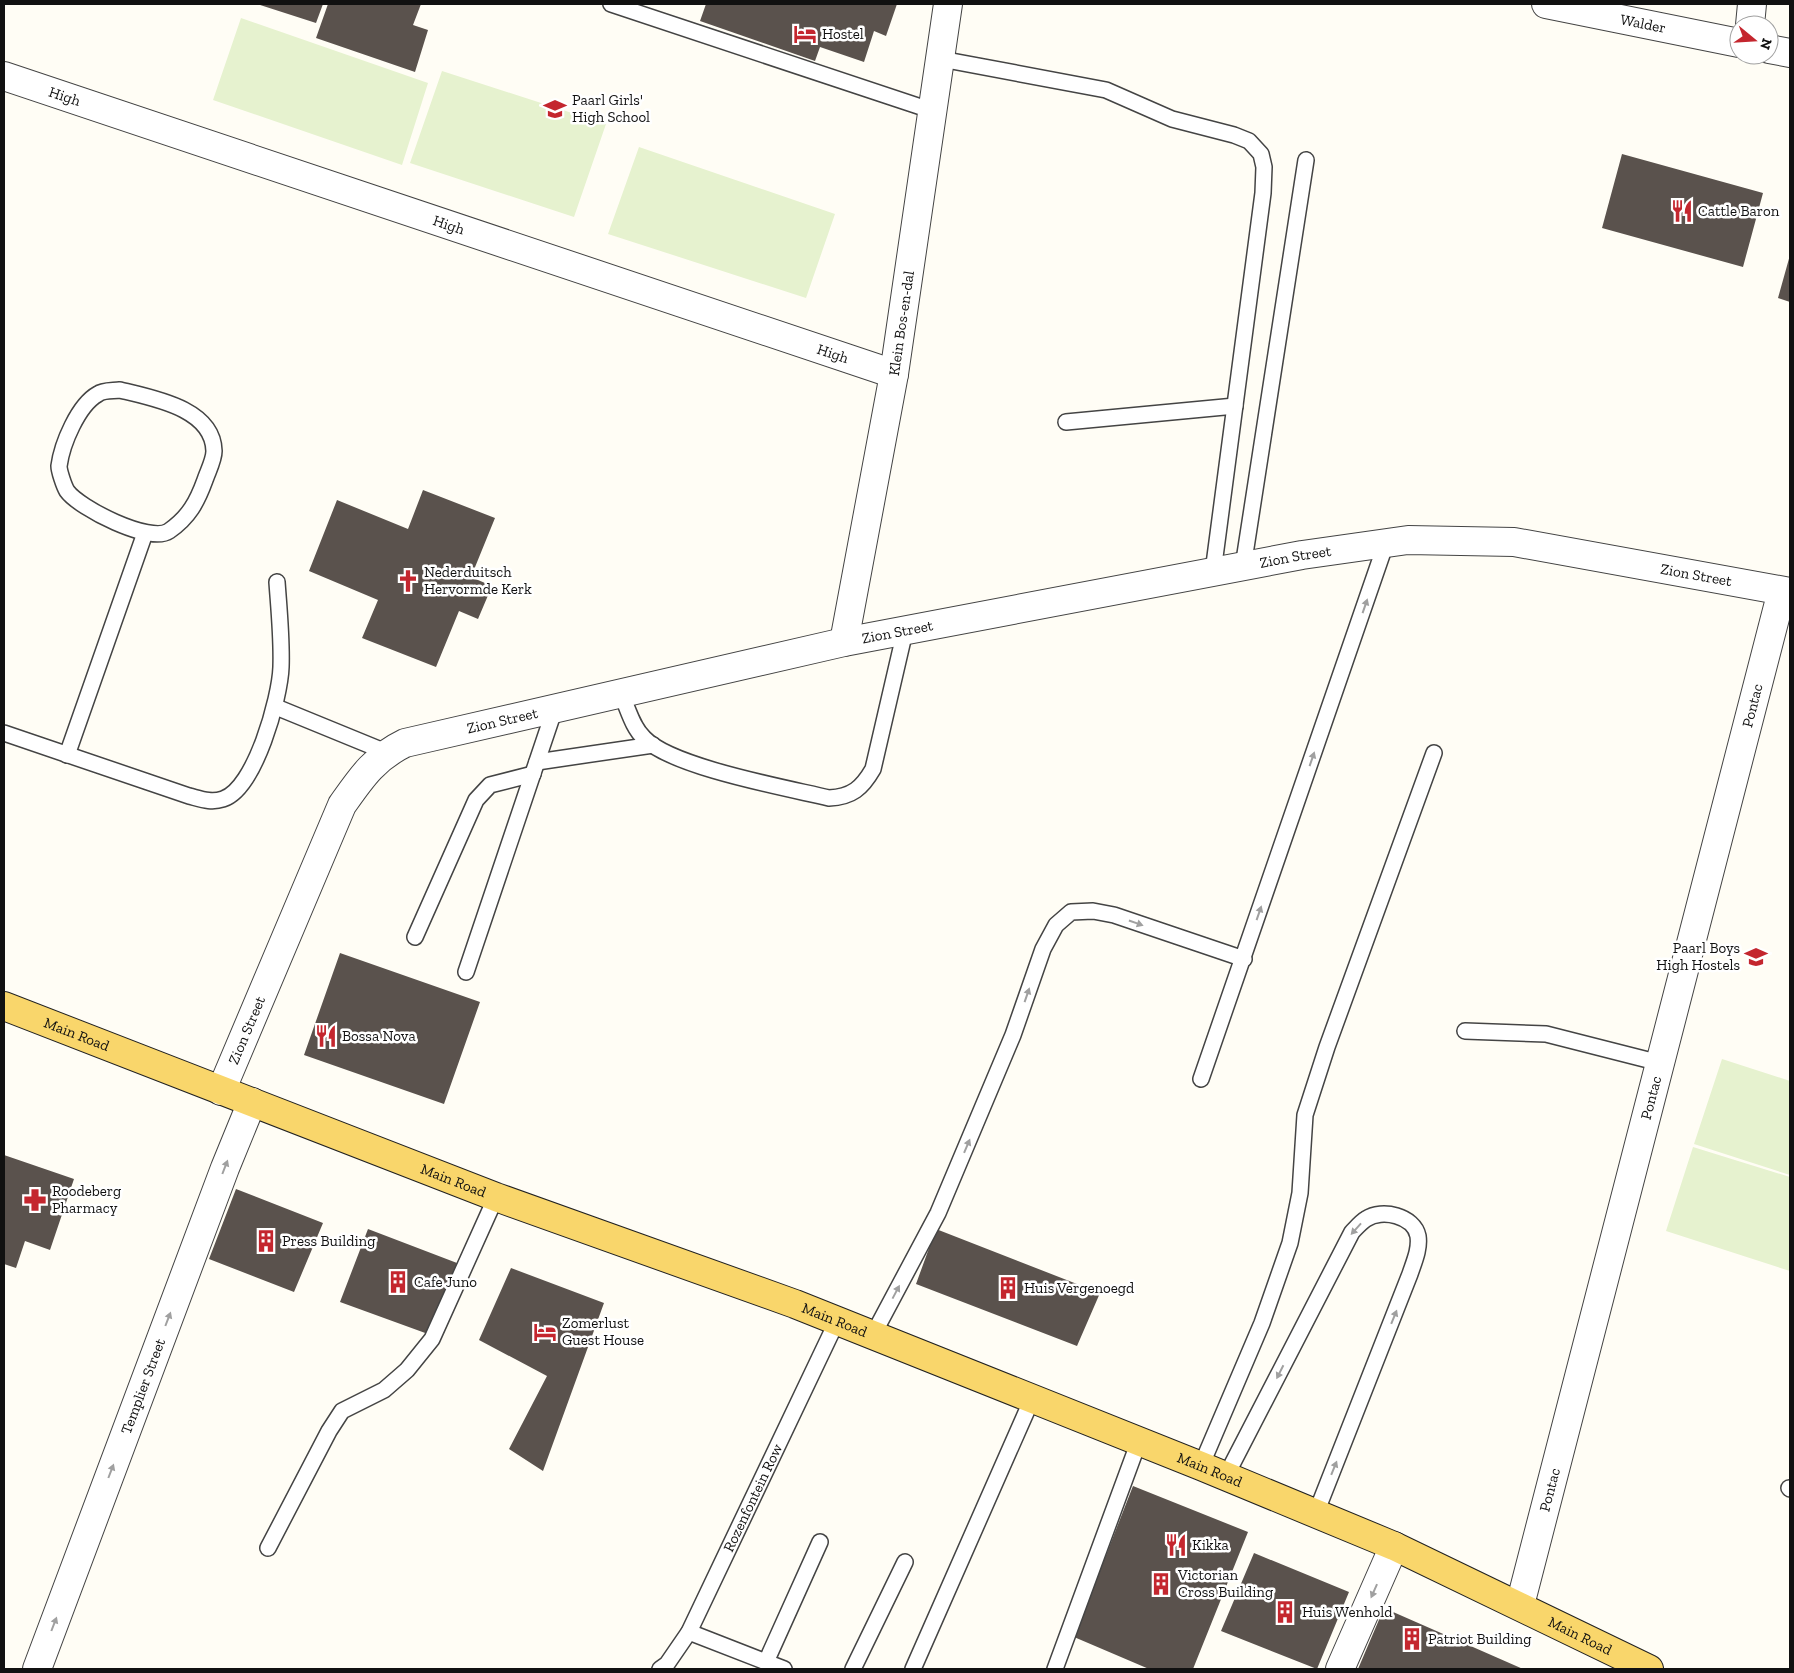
<svg xmlns="http://www.w3.org/2000/svg" width="1794" height="1673" font-family="'Zilla Slab',serif">
	<style>
		.pitch { fill: #e6f2cf }
		.building { fill: #5a524d }
		.lines { fill: none; stroke-linecap: round; stroke-linejoin: round }
		.service-casing { stroke: #444; stroke-width: 18 }
		.minor-casing { stroke: #444; stroke-width: 30 }
		.primary-casing { stroke: #222; stroke-width: 30 }
		.service { stroke: #fff; stroke-width: 15 }
		.minor { stroke: #fff; stroke-width: 28 }
		.primary { stroke: #f9d66b; stroke-width: 28 }
		.oneway { fill: #a0a0a0 }
		.labels { text-anchor: middle; dominant-baseline: central; stroke-width: 5; stroke-linejoin: round; paint-order: stroke }
		.street-label { font-size: 15px; fill: #111; stroke: #fff }
		.poi-label { font-size: 15px; fill: #111; stroke: #fff; text-anchor: start }
	</style>
	<rect width="100%" height="100%" fill="#fffdf5"/>
	<path class="pitch" d="M241 18 428 83 402 165 213 100Z
		M442 71 606 124 574 217 410 163Z
		M639 147 835 214 806 298 608 234Z
		M1722 1059 1790 1081V1175L1694 1144Z
		M1693 1147 1790 1177V1271L1666 1231Z"/>
	<path class="building" d="M257 4H323L316 23Z
		M328 4H421L413 25 428 30 415 72 316 38Z
		M706 4H897L886 36 874 31 864 62 820 47 815 61 700 21Z
		M1622 154 1763 193 1743 267 1602 228Z
		M1790 255V302L1778 298Z
		M423 490 495 518 471 577 492 586 478 619 459 611 436 667 362 638 378 600 309 571 337 500 408 529Z
		M340 953 480 1002 444 1104 304 1055Z
		M4 1155 74 1179 50 1250 25 1241 16 1268 4 1264Z
		M236 1189 323 1223 294 1292 209 1259Z
		M368 1229 457 1263 428 1334 340 1302Z
		M936 1229 1100 1293 1077 1346 916 1284Z
		M511 1268 604 1303 543 1471 509 1449 547 1376 479 1340Z
		M1133 1486 1248 1532 1193 1669H1149L1074 1637Z
		M1254 1553 1349 1592 1317 1669 1221 1631Z
		M1384 1608 1523 1669H1358Z"/>
	<g class="lines">
		<defs>
			<g id="service">
				<path d="M611 4 933 111"/>
				<path d="M941 59 1106 90 1172 119 1234 135 1249 141 1261 154 1264 167 1263 193 1213 572"/>
				<path d="M120 390C152 398 213 408 214 451 214 460 208 471 205 480 197 502 189 517 169 531 150 544 79 508 67 491 64 486 59 471 59 466 62 444 78 405 98 394 103 390 113 391 120 390Z"/>
				<path d="M1066 422 1235 406"/>
				<path d="M1243 567 1306 160"/>
				<path d="M621 694C628 708 632 727 644 738 671 767 787 788 829 798 852 797 862 788 873 769L905 631"/>
				<path d="M276 707 386 752"/>
				<path d="M4 733 189 796C201 799 211 803 223 799 255 789 280 698 281 667 282 639 279 610 277 582"/>
				<path d="M67 755 145 533"/>
				<path d="M537 762 653 745"/>
				<path d="M415 937 476 800 490 785 533 774"/>
				<path d="M466 972 555 708"/>
				<path d="M1465 1031 1546 1034 1660 1063"/>
				<path d="M1201 1079 1386 543"/>
				<path d="M873 1335 938 1213 1013 1035 1043 949 1056 925 1071 912 1093 911 1114 915 1244 959"/>
				<path d="M1201 1466 1262 1323 1290 1243 1300 1193 1305 1115 1327 1047 1434 753"/>
				<path d="M1226 1476 1352 1232C1356 1228 1361 1222 1366 1219 1382 1208 1414 1216 1418 1236 1420 1249 1414 1262 1410 1274L1316 1513"/>
				<path d="M1789 1488 1790 1489"/>
				<path d="M268 1548 329 1431 342 1411 384 1390 407 1370 432 1339 496 1197"/>
				<path d="M689 1632 784 1669"/>
				<path d="M766 1662 820 1542"/>
				<path id="s1" d="M660 1669 667 1664 689 1632 837 1321"/>
				<path d="M853 1669 905 1562"/>
				<path d="M913 1669 1032 1399"/>
				<path d="M1055 1669 1139 1441"/>
			</g>
			<g id="minor">
				<path id="s2" d="M1546 4 1739 43"/>
				<path d="M1750 25 1752 4"/>
				<path d="M1769 49 1790 53"/>
				<path id="s3" d="M4 76 894 374"/>
				<path id="s4" d="M844 642 894 374 948 4"/>
				<path id="s5" d="M221 1091 342 805C361 778 374 758 405 743L844 642 1302 555 1408 540 1514 542 1790 592"/>
				<path id="s6" d="M1520 1605 1782 591"/>
				<path id="s7" d="M37 1669 225 1168 252 1102"/>
				<path d="M1340 1669 1394 1546"/>
			</g>
			<g id="primary">
				<path id="s8" d="M4 1006 496 1197 795 1304 1201 1466 1394 1546 1649 1669"/>
			</g>
		</defs>
		<use href="#service" class="service-casing"/>
		<use href="#minor" class="minor-casing"/>
		<use href="#primary" class="primary-casing"/>
		<use href="#service" class="service"/>
		<use href="#minor" class="minor"/>
		<use href="#primary" class="primary"/>
	</g>
	<defs><path id="oneway-solid" d="M-6-.8H1V-3.2L6.5 0L1 3.2V.8H-6Z" transform="scale(1.25)"/></defs>
	<g class="oneway">
		<use href="#oneway-solid" transform="translate(1365 606) rotate(-71)"/>
		<use href="#oneway-solid" transform="translate(1312 759) rotate(-71)"/>
		<use href="#oneway-solid" transform="translate(1259 913) rotate(-71)"/>
		<use href="#oneway-solid" transform="translate(1136 923) rotate(19)"/>
		<use href="#oneway-solid" transform="translate(1027 995) rotate(-71)"/>
		<use href="#oneway-solid" transform="translate(967 1146) rotate(-67)"/>
		<use href="#oneway-solid" transform="translate(225 1167) rotate(-69)"/>
		<use href="#oneway-solid" transform="translate(1356 1229) rotate(132)"/>
		<use href="#oneway-solid" transform="translate(896 1292) rotate(-62)"/>
		<use href="#oneway-solid" transform="translate(1394 1317) rotate(-68)"/>
		<use href="#oneway-solid" transform="translate(168 1319) rotate(-69)"/>
		<use href="#oneway-solid" transform="translate(1280 1372) rotate(117)"/>
		<use href="#oneway-solid" transform="translate(1334 1468) rotate(-68)"/>
		<use href="#oneway-solid" transform="translate(111 1471) rotate(-69)"/>
		<use href="#oneway-solid" transform="translate(1374 1591) rotate(114)"/>
		<use href="#oneway-solid" transform="translate(54 1624) rotate(-69)"/>
	</g>
	<defs>
		<symbol id="hotel-bare" viewBox="-9 -9 18 18"><path d="M-6-4.5h1.5V1H6V5H4.5V3h-9V5H-6ZM-4 0a1.8 1.8 0 1 1 3.6 0ZM.5 0V-2.5h3Q6-2.5 6 0Z" fill="#c4262e" stroke="#fff" stroke-width="2.5" paint-order="stroke"/></symbol>
		<symbol id="school-bare" viewBox="-9 -9 18 18"><path d="M0-5L7-2L0 1L-7-2ZM-4 1L0 2.5L4 1V4Q0 6-4 4Z" fill="#c4262e" stroke="#fff" stroke-width="2.5" paint-order="stroke"/></symbol>
		<symbol id="restaurant-bare" viewBox="-9 -9 18 18"><path d="M-5-6h1v4h1v-4h1v4h1v-4h1v5L-1.5 .5V6h-2V.5L-5-1ZM5-6V6H3V1.5H1.5Q1.5-4 5-6Z" fill="#c4262e" stroke="#fff" stroke-width="2.5" paint-order="stroke"/></symbol>
		<symbol id="church-bare" viewBox="-9 -9 18 18"><path d="M-1.2-6h2.4v3.5h3.3v2.4h-3.3V6h-2.4V-.1h-3.3v-2.4h3.3Z" fill="#c4262e" stroke="#fff" stroke-width="2.5" paint-order="stroke"/></symbol>
		<symbol id="pharmacy-bare" viewBox="-9 -9 18 18"><path d="M-2-6h4v4h4v4h-4v4h-4v-4h-4v-4h4Z" fill="#c4262e" stroke="#fff" stroke-width="2.5" paint-order="stroke"/></symbol>
		<symbol id="building-bare" viewBox="-9 -9 18 18"><path d="M-4-6H4V6H1V3H-1V6H-4ZM-2.5-4.3h1.7v1.8h-1.7ZM.8-4.3h1.7v1.8H.8ZM-2.5-1h1.7V.8h-1.7ZM.8-1h1.7V.8H.8Z" fill="#c4262e" stroke="#fff" stroke-width="2.5" paint-order="stroke"/></symbol>
	</defs>
	<g fill-rule="evenodd">
		<use href="#hotel-bare" x="789" y="18" width="32" height="32"/>
		<use href="#school-bare" x="539" y="93" width="32" height="32"/>
		<use href="#restaurant-bare" x="1666" y="195" width="32" height="32"/>
		<use href="#church-bare" x="392" y="565" width="32" height="32"/>
		<use href="#school-bare" x="1740" y="941" width="32" height="32"/>
		<use href="#restaurant-bare" x="310" y="1020" width="32" height="32"/>
		<use href="#pharmacy-bare" x="19" y="1184" width="32" height="32"/>
		<use href="#building-bare" x="250" y="1225" width="32" height="32"/>
		<use href="#building-bare" x="382" y="1266" width="32" height="32"/>
		<use href="#building-bare" x="992" y="1272" width="32" height="32"/>
		<use href="#hotel-bare" x="529" y="1316" width="32" height="32"/>
		<use href="#restaurant-bare" x="1160" y="1529" width="32" height="32"/>
		<use href="#building-bare" x="1145" y="1568" width="32" height="32"/>
		<use href="#building-bare" x="1269" y="1596" width="32" height="32"/>
		<use href="#building-bare" x="1396" y="1623" width="32" height="32"/>
	</g>
	<g class="labels">
		<g class="street-label">
			<text stroke="none"><textPath href="#s2" startOffset="99">Walder</textPath></text>
			<text stroke="none"><textPath href="#s3" startOffset="64">High</textPath></text>
			<text stroke="none"><textPath href="#s3" startOffset="469">High</textPath></text>
			<text stroke="none"><textPath href="#s4" startOffset="324">Klein Bos-en-dal</textPath></text>
			<text stroke="none"><textPath href="#s3" startOffset="874">High</textPath></text>
			<text stroke="none"><textPath href="#s5" startOffset="1310">Zion Street</textPath></text>
			<text stroke="none"><textPath href="#s5" startOffset="1715">Zion Street</textPath></text>
			<text stroke="none"><textPath href="#s5" startOffset="905">Zion Street</textPath></text>
			<text stroke="none"><textPath href="#s6" startOffset="929">Pontac</textPath></text>
			<text stroke="none"><textPath href="#s5" startOffset="500">Zion Street</textPath></text>
			<text stroke="none"><textPath href="#s5" startOffset="66">Zion Street</textPath></text>
			<text stroke="none"><textPath href="#s8" startOffset="78">Main Road</textPath></text>
			<text stroke="none"><textPath href="#s6" startOffset="524">Pontac</textPath></text>
			<text stroke="none"><textPath href="#s8" startOffset="482">Main Road</textPath></text>
			<text stroke="none"><textPath href="#s8" startOffset="888">Main Road</textPath></text>
			<text stroke="none"><textPath href="#s7" startOffset="302">Templier Street</textPath></text>
			<text stroke="none"><textPath href="#s8" startOffset="1292">Main Road</textPath></text>
			<text stroke="none"><textPath href="#s6" startOffset="119">Pontac</textPath></text>
			<text stroke="none"><textPath href="#s1" startOffset="196">Rozenfontein Row</textPath></text>
			<text stroke="none"><textPath href="#s8" startOffset="1698">Main Road</textPath></text>
		</g>
		<g class="poi-label">
			<text x="822" y="34">Hostel</text>
			<text x="572" y="100">Paarl Girls'<tspan x="572" dy="17">High School</tspan></text>
			<text x="1698" y="211">Cattle Baron</text>
			<text x="424" y="572">Nederduitsch<tspan x="424" dy="17">Hervormde Kerk</tspan></text>
			<text x="1740" y="948" text-anchor="end">Paarl Boys<tspan x="1740" dy="17">High Hostels</tspan></text>
			<text x="342" y="1036">Bossa Nova</text>
			<text x="52" y="1191">Roodeberg<tspan x="52" dy="17">Pharmacy</tspan></text>
			<text x="282" y="1241">Press Building</text>
			<text x="414" y="1282">Cafe Juno</text>
			<text x="1024" y="1288">Huis Vergenoegd</text>
			<text x="562" y="1323">Zomerlust<tspan x="562" dy="17">Guest House</tspan></text>
			<text x="1192" y="1545">Kikka</text>
			<text x="1178" y="1575">Victorian<tspan x="1178" dy="17">Cross Building</tspan></text>
			<text x="1302" y="1612">Huis Wenhold</text>
			<text x="1428" y="1639">Patriot Building</text>
		</g>
	</g>
	<rect width="1794" height="1673" fill="none" stroke="#111111" stroke-width="10"/>
	<g transform="translate(1754 40) rotate(108)"><circle r="24" fill="#ffffff" stroke="#a0a0a0"/>
	<path d="M0-4L9 19L0 12L-9 19Z" fill="#c4262e"/>
	<text y="-8" font-size="14" font-weight="bold" text-anchor="middle" fill="#111111">N</text>
	</g>
</svg>
